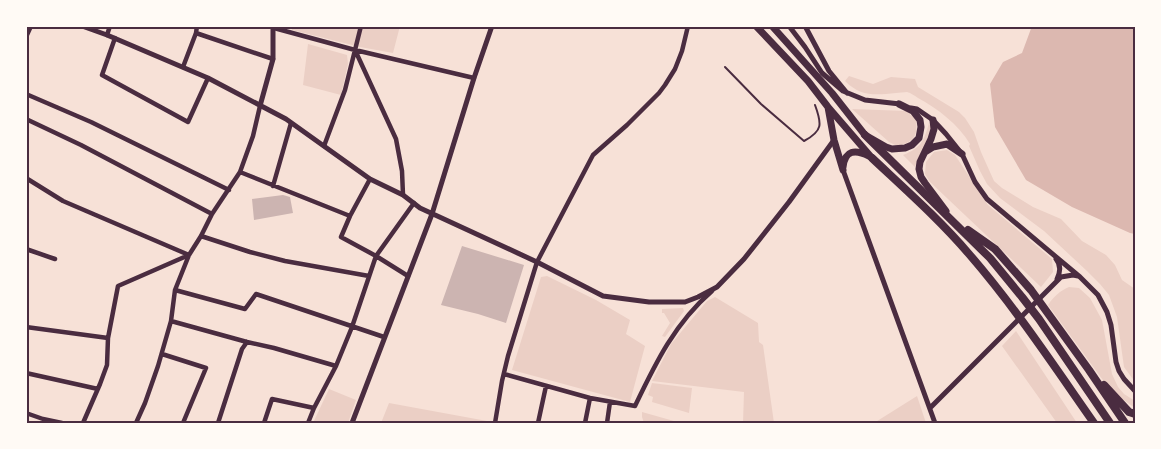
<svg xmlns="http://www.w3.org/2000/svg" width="1161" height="449" font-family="'PT Sans',sans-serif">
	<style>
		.green { fill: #ebcfc5 }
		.water { fill: #dcb8b0 }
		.building { fill: #ccb4b1 }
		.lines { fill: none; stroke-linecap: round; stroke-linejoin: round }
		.service { stroke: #4a2c40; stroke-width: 2 }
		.minor { stroke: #4a2c40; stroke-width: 4.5 }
		.tertiary { stroke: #4a2c40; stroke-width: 5 }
		.primary { stroke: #4a2c40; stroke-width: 7 }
		.motorway { stroke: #4a2c40; stroke-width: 8 }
		.neatline { fill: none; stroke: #4a2c40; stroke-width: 2 }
	</style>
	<rect width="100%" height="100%" fill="#f7e1d7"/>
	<path class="green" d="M292 26H400L393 53 360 47 292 30Z
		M308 44 347 55 348 64 341 95 303 85Z
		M849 76 873 84 891 77 915 79 918 87 959 112 965 118 974 132 981 152 994 181 1002 188 1033 207 1061 219 1082 241 1106 255 1115 265 1122 280 1135 289V382L1124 367 1117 317 1109 295 1100 284 1087 271 1044 231 1000 198 987 184 980 171 969 146 970 144C958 124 938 109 918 98 915 96 911 93 907 92 904 92 899 93 896 93 875 95 861 97 845 81Z
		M852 109 906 111 916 119C918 136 914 143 897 146L889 142Z
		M929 123 933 133 917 161 915 167 903 155C921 148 924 141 929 123Z
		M947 150 955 155 988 205 1052 259 1053 272 1041 287 930 182 925 174 926 162 934 152Z
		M547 276 596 300 630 320 626 334 645 346 630 402 512 370 541 277Z
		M1069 287 1079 288 1090 298 1102 320 1112 374 1118 387 1124 394 1135 401V408L1118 396 1105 383 1048 305C1054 296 1060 291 1069 287Z
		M715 297 758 323 759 342 763 345 774 423H743L744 392 652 381 671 344 707 301Z
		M683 308 684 311 665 337 662 336 670 323 664 313H662V309Z
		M1016 331 1077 423H1057L1002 346Z
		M652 383 692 388 689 413 652 402 653 397 648 395Z
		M329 389 356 400 348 423H313Z
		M917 396 926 423H874Z
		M389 403 487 421V423H381Z
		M642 412 681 423H644L642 417Z"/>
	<path class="water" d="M1032 26H1135V234L1130 233 1072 207 1026 180 995 127 990 84 1003 62 1022 53Z"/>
	<path class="building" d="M283 195 290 197 293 213 254 220 252 199Z
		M462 246 524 265 506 323 478 314 441 305Z"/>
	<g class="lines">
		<path class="service" d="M725 67 761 104 804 141C823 131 822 124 815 105"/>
		<path class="minor" d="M274 28 355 50 474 78
			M196 33 273 59
			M107 35 110 26
			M26 37 31 26
			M115 38 102 75 188 122 208 78
			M355 50 396 139 402 171 403 195
			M183 67 196 33 197 26
			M26 94 91 122 229 190
			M26 119 81 145 212 214
			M324 146 345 90 361 26
			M240 172 350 216
			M26 178 63 201 189 255
			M370 179 350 216 341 237 376 256 408 276
			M273 186 291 123
			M201 236 250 252 285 261 369 276
			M26 249 55 259
			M175 290 245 309 256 294 384 337
			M171 321 247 342 274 348 336 366
			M26 327 108 338
			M162 354 206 368 183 423
			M26 373 98 389
			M504 374 590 398 635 406C656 362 675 323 712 291
			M26 413 43 419 62 423
			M83 423 100 384 107 365 108 338 118 286 189 255
			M136 423 145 403 158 366 171 321 175 290 189 255 201 236 212 214 240 172 253 136 260 106
			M218 423 242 349 247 342
			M264 423 272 399 314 408
			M308 423 314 408 336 366 352 327 376 256 414 203
			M495 423 502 381 508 356 537 262 593 155 627 125 659 93 665 85 675 69 682 51 688 26
			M538 423 546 386
			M585 423 590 398
			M607 423 610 402"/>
		<path class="tertiary" d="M82 26 107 35 208 78 286 119 370 179 403 195 420 208 537 262 603 296 649 302H685L698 297 717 287 744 259 789 202 834 140
			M789 26 805 47 822 73 843 91 865 100 900 104
			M805 26 829 71 847 93
			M260 106 273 59V26
			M911 108 917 109 933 120 946 134 962 154 975 182 987 199 1080 277 1098 295 1107 312 1111 325 1116 362 1119 371 1124 379 1135 391
			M843 170 935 423
			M1056 259C1061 265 1061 271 1057 279
			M930 408 1061 277 1073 275 1078 276
			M352 423 432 214 474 78 492 26"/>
		<path class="primary" d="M756 26 808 81 828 107 872 158
			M772 26 832 93 865 135 886 147 892 149 905 148 912 145 919 138 921 127 920 120 913 111 899 104
			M828 107 834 140 843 170
			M933 120 934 129 931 139 920 162 919 169 921 177 925 183 946 211
			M925 152 933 147 947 144 962 154
			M843 167C845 150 855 149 869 156"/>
		<path class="motorway" d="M865 135 990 258 1022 297 1039 319 1110 423
			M872 158C905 189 940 220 969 254 1015 307 1054 366 1094 423
			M968 230 995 249 1031 290 1089 370 1125 423
			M1104 385 1129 412 1135 414"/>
	</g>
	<rect width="1161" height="449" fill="none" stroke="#fffaf5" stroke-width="55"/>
	<rect x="28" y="28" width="1106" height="394" class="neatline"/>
</svg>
